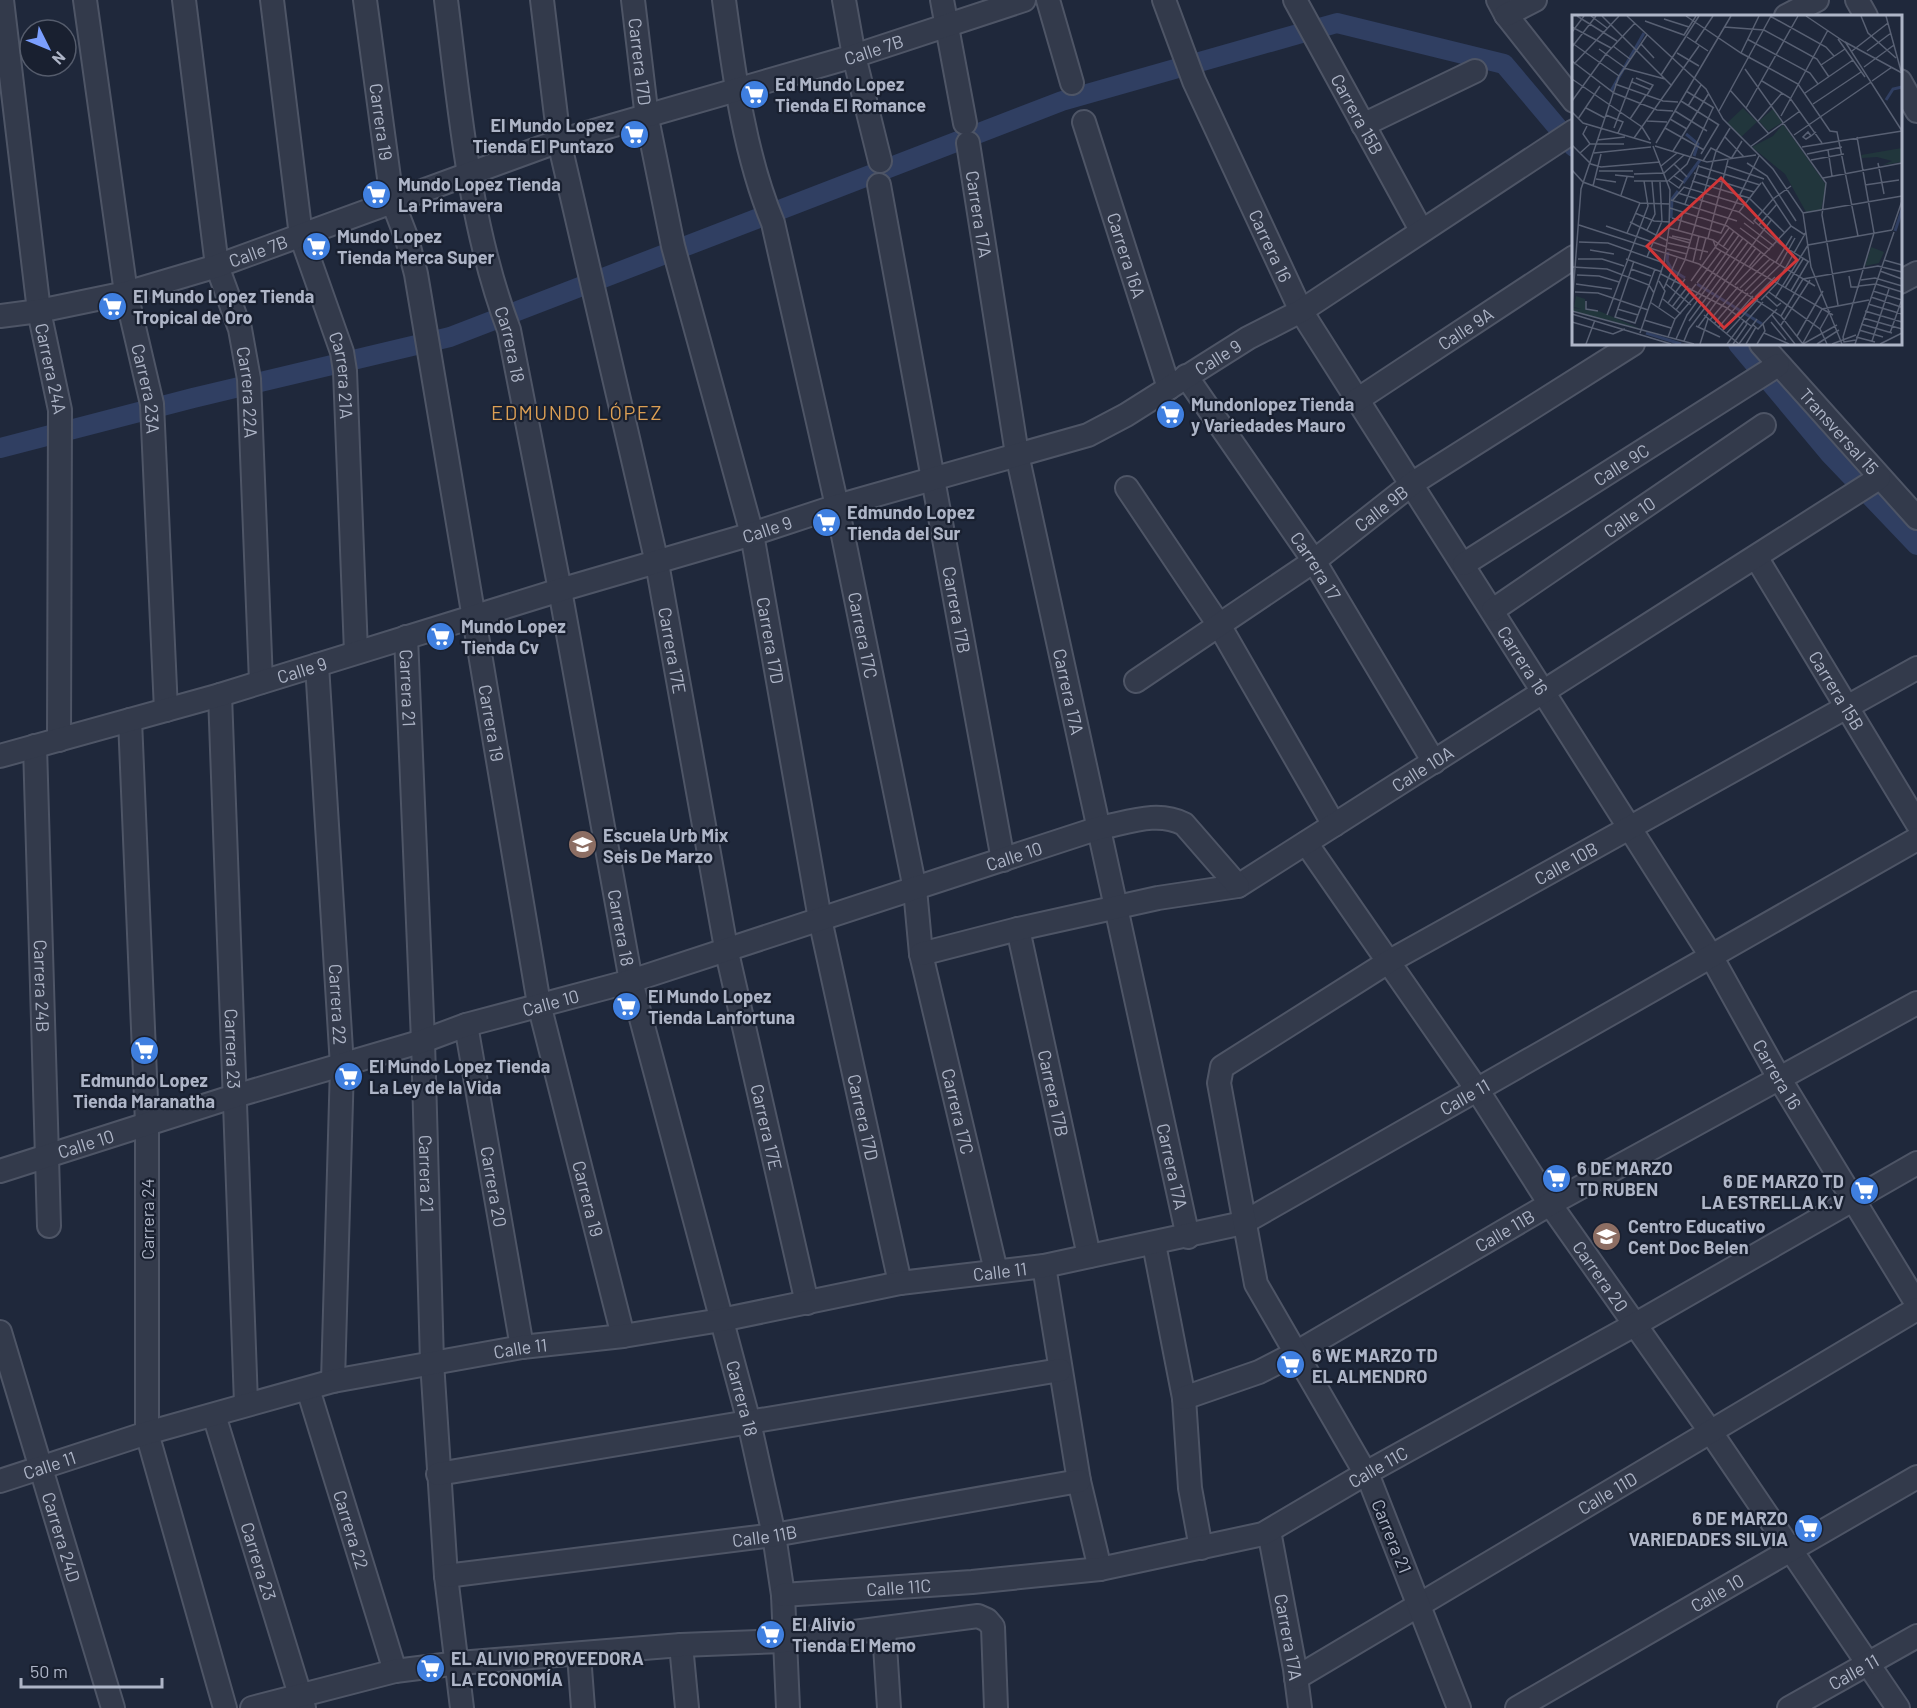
<svg xmlns="http://www.w3.org/2000/svg" width="1917" height="1708" font-family="Barlow,sans-serif">
	<style>
		.lines { fill: none; stroke-linecap: round; stroke-linejoin: round }
		.canal { stroke: #303f62; stroke-width: 20 }
		.minor-casing { stroke: #4e5566; stroke-width: 26 }
		.minor { stroke: #333a4b; stroke-width: 22 }
		.labels { text-anchor: middle; dominant-baseline: central; stroke-width: 4.5; stroke-linejoin: round; paint-order: stroke }
		.street-label { font-size: 18px; fill: #aeb5c7; stroke: #192030 }
		.poi-label { font-size: 18px; font-weight: bold; fill: #aeb5c7; stroke: #192030; text-anchor: start }
		.neighbourhood-label { font-size: 20px; letter-spacing: 1.5px; fill: #dc9f54; stroke: #192030 }
		.inset-river { fill: none; stroke: #303f62; stroke-width: 3 }
		.inset-road { fill: none; stroke: #586073; stroke-width: 1.5 }
		.view { fill: #d23638; fill-opacity: 0.15; stroke: #d23638; stroke-width: 3 }
		.inset-edge { fill: none; stroke: #aeb5c7; stroke-width: 3 }
	</style>
	<rect width="100%" height="100%" fill="#1f283b"/>
	<g class="lines">
		<path class="canal" d="M1738 344 1830 454 1917 545
			M0 448 193 398 450 337 1062 101 1337 23 1504 64 1574 147"/>
		<defs>
			<g id="minor">
				<path id="s1" d="M2 0 39 311 60 410 59 740"/>
				<path id="s2" d="M85 0 126 293 152 404 166 710"/>
				<path id="s3" d="M184 0 217 266 240 329 249 379 261 682"/>
				<path id="s4" d="M272 0 301 236 342 352 345 371 356 652"/>
				<path id="s5" d="M365 0 392 200 407 239 416 274 539 1004 623 1336"/>
				<path id="s6" d="M446 0C460 111 469 224 509 330L560 590 631 981 749 1422 774 1535 783 1595 788 1708"/>
				<path id="s7" d="M542 0 559 141 657 563 726 948 807 1303"/>
				<path id="s8" d="M633 0 647 118 673 246 752 534 820 919 900 1283"/>
				<path id="s9" d="M724 0C734 74 744 153 773 223L837 506 915 889 921 954 996 1271"/>
				<path d="M844 0 854 56 880 161"/>
				<path d="M942 0 965 123"/>
				<path d="M1048 0 1072 83"/>
				<path id="s10" d="M1164 0 1194 81 1301 311 1711 956 1779 1078 1917 1304"/>
				<path id="s11" d="M1295 0 1421 230"/>
				<path d="M1498 0 1506 15 1574 101"/>
				<path d="M1857 0 1866 16"/>
				<path d="M1506 15 1535 0"/>
				<path d="M1786 16 1817 0"/>
				<path d="M1900 81 1917 111"/>
				<path id="s12" d="M1084 122 1169 388"/>
				<path d="M1363 125 1475 71"/>
				<path id="s13" d="M968 143 1017 454 1188 1237"/>
				<path id="s14" d="M879 185 1003 860"/>
				<path d="M1900 282 1917 273"/>
				<path id="s15" d="M0 316 39 311 126 293 217 266 559 141 854 56 1024 0"/>
				<path id="s16" d="M1761 344 1917 518"/>
				<path id="s17" d="M1186 376 1314 561 1434 762"/>
				<path id="s18" d="M1357 400 1574 257"/>
				<path d="M1127 488 1219 625 1334 825"/>
				<path id="s19" d="M1756 557 1917 823"/>
				<path id="s20" d="M1464 564 1778 365"/>
				<path id="s21" d="M1493 610 1764 425"/>
				<path id="s22" d="M406 637 423 1041 432 1362 446 1576 462 1708"/>
				<path id="s23" d="M317 665 342 1066 333 1381"/>
				<path id="s24" d="M1136 681 1314 561 1413 483 1633 344"/>
				<path id="s25" d="M220 695 246 1403"/>
				<path d="M130 720 147 1123V1433L225 1708"/>
				<path id="s26" d="M35 746 49 1226"/>
				<path id="s27" d="M0 756 220 695 560 590 752 534 837 506 1088 435 1126 415 1248 338 1301 311 1574 131"/>
				<path id="s28" d="M1306 843 1478 1091 1550 1204 1710 1431 1898 1708"/>
				<path id="s29" d="M1018 929 1089 1256"/>
				<path id="s30" d="M921 954 1018 929 1158 898 1238 886 1879 478"/>
				<path id="s31" d="M466 1025 522 1347"/>
				<path id="s32" d="M0 1171 235 1096 423 1041 466 1025 631 981 1099 828C1127 823 1157 810 1184 824L1238 886"/>
				<path d="M1154 1244 1184 1398 1190 1488 1201 1548"/>
				<path d="M1044 1266 1079 1481 1100 1569"/>
				<path id="s33" d="M0 1332 113 1708"/>
				<path id="s34" d="M308 1389 395 1671"/>
				<path id="s35" d="M1184 1398 1259 1372 1294 1354 1550 1204 1917 1003"/>
				<path id="s36" d="M214 1415 304 1708"/>
				<path d="M438 1474 1060 1370"/>
				<path id="s37" d="M0 1481 147 1433 333 1381 522 1347 623 1336 721 1320 900 1283 1044 1266 1243 1223 1917 839"/>
				<path id="s38" d="M1269 1531 1295 1669 1300 1708"/>
				<path id="s39" d="M446 1576 774 1535 1079 1481"/>
				<path id="s40" d="M783 1595 972 1582 1100 1569 1263 1534 1375 1468 1636 1324 1917 1163"/>
				<path d="M884 1630 889 1708"/>
				<path d="M681 1645 687 1708"/>
				<path d="M579 1655 583 1708"/>
				<path id="s41" d="M1296 1678 1917 1309"/>
				<path d="M252 1708 395 1671 459 1663 681 1645 784 1641 978 1616 987 1620 993 1627 996 1708"/>
				<path id="s42" d="M1459 1708 1370 1481 1256 1284 1219 1083 1222 1067 1388 962 1917 668"/>
				<path id="s43" d="M1517 1708 1917 1477"/>
				<path id="s44" d="M1789 1708 1917 1636"/>
			</g>
		</defs>
		<use href="#minor" class="minor-casing"/>
		<use href="#minor" class="minor"/>
	</g>
	<defs>
		<symbol id="supermarket-disc" viewBox="-11 -11 22 22"><circle r="9.5" fill="#3f7fe0" stroke="#192030"/><path d="M-6-5.5h2.5l.6 2H6L4.5 2H-2.5L-4.4-4H-6ZM-1.5 3.2a1.3 1.3 0 1 0 .1 0ZM3 3.2a1.3 1.3 0 1 0 .1 0Z" fill="#fff"/></symbol>
		<symbol id="school-disc" viewBox="-11 -11 22 22"><circle r="9.5" fill="#8d6e63" stroke="#192030"/><path d="M0-5L7-2L0 1L-7-2ZM-4 1L0 2.5L4 1V4Q0 6-4 4Z" fill="#fff"/></symbol>
	</defs>
	<g fill-rule="evenodd">
		<use href="#supermarket-disc" x="738" y="78" width="33" height="33"/>
		<use href="#supermarket-disc" x="618" y="118" width="33" height="33"/>
		<use href="#supermarket-disc" x="360" y="178" width="33" height="33"/>
		<use href="#supermarket-disc" x="300" y="230" width="33" height="33"/>
		<use href="#supermarket-disc" x="96" y="290" width="33" height="33"/>
		<use href="#supermarket-disc" x="1154" y="398" width="33" height="33"/>
		<use href="#supermarket-disc" x="810" y="506" width="33" height="33"/>
		<use href="#supermarket-disc" x="424" y="620" width="33" height="33"/>
		<use href="#school-disc" x="566" y="828" width="33" height="33"/>
		<use href="#supermarket-disc" x="610" y="990" width="33" height="33"/>
		<use href="#supermarket-disc" x="128" y="1034" width="33" height="33"/>
		<use href="#supermarket-disc" x="332" y="1060" width="33" height="33"/>
		<use href="#supermarket-disc" x="1540" y="1162" width="33" height="33"/>
		<use href="#supermarket-disc" x="1848" y="1174" width="33" height="33"/>
		<use href="#school-disc" x="1590" y="1220" width="33" height="33"/>
		<use href="#supermarket-disc" x="1274" y="1348" width="33" height="33"/>
		<use href="#supermarket-disc" x="1792" y="1512" width="33" height="33"/>
		<use href="#supermarket-disc" x="754" y="1618" width="33" height="33"/>
		<use href="#supermarket-disc" x="414" y="1652" width="33" height="33"/>
	</g>
	<g class="labels">
		<g class="street-label">
			<text stroke="none"><textPath href="#s15" startOffset="915">Calle 7B</textPath></text>
			<text stroke="none"><textPath href="#s8" startOffset="62">Carrera 17D</textPath></text>
			<text stroke="none"><textPath href="#s11" startOffset="130">Carrera 15B</textPath></text>
			<text stroke="none"><textPath href="#s5" startOffset="123">Carrera 19</textPath></text>
			<text stroke="none"><textPath href="#s13" startOffset="72">Carrera 17A</textPath></text>
			<text stroke="none"><textPath href="#s10" startOffset="268">Carrera 16</textPath></text>
			<text stroke="none"><textPath href="#s15" startOffset="267">Calle 7B</textPath></text>
			<text stroke="none"><textPath href="#s12" startOffset="140">Carrera 16A</textPath></text>
			<text stroke="none"><textPath href="#s18" startOffset="130">Calle 9A</textPath></text>
			<text stroke="none"><textPath href="#s6" startOffset="351">Carrera 18</textPath></text>
			<text stroke="none"><textPath href="#s27" startOffset="1286">Calle 9</textPath></text>
			<text stroke="none"><textPath href="#s1" startOffset="372">Carrera 24A</textPath></text>
			<text stroke="none"><textPath href="#s4" startOffset="384">Carrera 21A</textPath></text>
			<text stroke="none"><textPath href="#s2" startOffset="394">Carrera 23A</textPath></text>
			<text stroke="none"><textPath href="#s3" startOffset="399">Carrera 22A</textPath></text>
			<text stroke="none"><textPath href="#s16" startOffset="117">Transversal 15</textPath></text>
			<text stroke="none"><textPath href="#s20" startOffset="186">Calle 9C</textPath></text>
			<text stroke="none"><textPath href="#s24" startOffset="300">Calle 9B</textPath></text>
			<text stroke="none"><textPath href="#s21" startOffset="165">Calle 10</textPath></text>
			<text stroke="none"><textPath href="#s27" startOffset="800">Calle 9</textPath></text>
			<text stroke="none"><textPath href="#s17" startOffset="230">Carrera 17</textPath></text>
			<text stroke="none"><textPath href="#s14" startOffset="432">Carrera 17B</textPath></text>
			<text stroke="none"><textPath href="#s9" startOffset="651">Carrera 17C</textPath></text>
			<text stroke="none"><textPath href="#s8" startOffset="656">Carrera 17D</textPath></text>
			<text stroke="none"><textPath href="#s7" startOffset="664">Carrera 17E</textPath></text>
			<text stroke="none"><textPath href="#s10" startOffset="754">Carrera 16</textPath></text>
			<text stroke="none"><textPath href="#s27" startOffset="314">Calle 9</textPath></text>
			<text stroke="none"><textPath href="#s22" startOffset="51">Carrera 21</textPath></text>
			<text stroke="none"><textPath href="#s19" startOffset="156">Carrera 15B</textPath></text>
			<text stroke="none"><textPath href="#s13" startOffset="558">Carrera 17A</textPath></text>
			<text stroke="none"><textPath href="#s5" startOffset="735">Carrera 19</textPath></text>
			<text stroke="none"><textPath href="#s30" startOffset="543">Calle 10A</textPath></text>
			<text stroke="none"><textPath href="#s32" startOffset="1062">Calle 10</textPath></text>
			<text stroke="none"><textPath href="#s42" startOffset="1092">Calle 10B</textPath></text>
			<text stroke="none"><textPath href="#s6" startOffset="945">Carrera 18</textPath></text>
			<text stroke="none"><textPath href="#s26" startOffset="240">Carrera 24B</textPath></text>
			<text stroke="none"><textPath href="#s32" startOffset="576">Calle 10</textPath></text>
			<text stroke="none"><textPath href="#s23" startOffset="340">Carrera 22</textPath></text>
			<text stroke="none"><textPath href="#s25" startOffset="354">Carrera 23</textPath></text>
			<text stroke="none"><textPath href="#s10" startOffset="1240">Carrera 16</textPath></text>
			<text stroke="none"><textPath href="#s29" startOffset="168">Carrera 17B</textPath></text>
			<text stroke="none"><textPath href="#s37" startOffset="1527">Calle 11</textPath></text>
			<text stroke="none"><textPath href="#s9" startOffset="1137">Carrera 17C</textPath></text>
			<text stroke="none"><textPath href="#s8" startOffset="1142">Carrera 17D</textPath></text>
			<text stroke="none"><textPath href="#s7" startOffset="1150">Carrera 17E</textPath></text>
			<text stroke="none"><textPath href="#s32" startOffset="90">Calle 10</textPath></text>
			<text stroke="none"><textPath href="#s13" startOffset="1044">Carrera 17A</textPath></text>
			<text stroke="none"><textPath href="#s22" startOffset="537">Carrera 21</textPath></text>
			<text stroke="none"><textPath href="#s31" startOffset="164">Carrera 20</textPath></text>
			<text stroke="none"><textPath href="#s5" startOffset="1221">Carrera 19</textPath></text>
			<text transform="translate(147 1219) rotate(-90)">Carrera 24</text>
			<text stroke="none"><textPath href="#s35" startOffset="363">Calle 11B</textPath></text>
			<text stroke="none"><textPath href="#s37" startOffset="1024">Calle 11</textPath></text>
			<text stroke="none"><textPath href="#s28" startOffset="524">Carrera 20</textPath></text>
			<text stroke="none"><textPath href="#s37" startOffset="538">Calle 11</textPath></text>
			<text stroke="none"><textPath href="#s6" startOffset="1431">Carrera 18</textPath></text>
			<text stroke="none"><textPath href="#s37" startOffset="52">Calle 11</textPath></text>
			<text stroke="none"><textPath href="#s40" startOffset="618">Calle 11C</textPath></text>
			<text stroke="none"><textPath href="#s41" startOffset="362">Calle 11D</textPath></text>
			<text stroke="none"><textPath href="#s34" startOffset="147">Carrera 22</textPath></text>
			<text stroke="none"><textPath href="#s39" startOffset="321">Calle 11B</textPath></text>
			<text transform="translate(1392 1536) rotate(68)">Carrera 21</text>
			<text stroke="none"><textPath href="#s33" startOffset="214">Carrera 24D</textPath></text>
			<text stroke="none"><textPath href="#s36" startOffset="153">Carrera 23</textPath></text>
			<text stroke="none"><textPath href="#s40" startOffset="116">Calle 11C</textPath></text>
			<text stroke="none"><textPath href="#s43" startOffset="231">Calle 10</textPath></text>
			<text stroke="none"><textPath href="#s38" startOffset="108">Carrera 17A</textPath></text>
			<text stroke="none"><textPath href="#s44" startOffset="74">Calle 11</textPath></text>
		</g>
		<g class="poi-label">
			<text x="775" y="84">Ed Mundo Lopez<tspan x="775" dy="21">Tienda El Romance</tspan></text>
			<text x="614" y="125" text-anchor="end">El Mundo Lopez<tspan x="614" dy="21">Tienda El Puntazo</tspan></text>
			<text x="398" y="184">Mundo Lopez Tienda<tspan x="398" dy="21">La Primavera</tspan></text>
			<text x="337" y="236">Mundo Lopez<tspan x="337" dy="21">Tienda Merca Super</tspan></text>
			<text x="133" y="296">El Mundo Lopez Tienda<tspan x="133" dy="21">Tropical de Oro</tspan></text>
			<text x="1191" y="404">Mundonlopez Tienda<tspan x="1191" dy="21">y Variedades Mauro</tspan></text>
			<text x="847" y="512">Edmundo Lopez<tspan x="847" dy="21">Tienda del Sur</tspan></text>
			<text x="461" y="626">Mundo Lopez<tspan x="461" dy="21">Tienda Cv</tspan></text>
			<text x="603" y="835">Escuela Urb Mix<tspan x="603" dy="21">Seis De Marzo</tspan></text>
			<text x="648" y="996">El Mundo Lopez<tspan x="648" dy="21">Tienda Lanfortuna</tspan></text>
			<text x="369" y="1066">El Mundo Lopez Tienda<tspan x="369" dy="21">La Ley de la Vida</tspan></text>
			<text x="144" y="1080" text-anchor="middle">Edmundo Lopez<tspan x="144" dy="21">Tienda Maranatha</tspan></text>
			<text x="1577" y="1168">6 DE MARZO<tspan x="1577" dy="21">TD RUBEN</tspan></text>
			<text x="1844" y="1181" text-anchor="end">6 DE MARZO TD<tspan x="1844" dy="21">LA ESTRELLA K.V</tspan></text>
			<text x="1628" y="1226">Centro Educativo<tspan x="1628" dy="21">Cent Doc Belen</tspan></text>
			<text x="1312" y="1355">6 WE MARZO TD<tspan x="1312" dy="21">EL ALMENDRO</tspan></text>
			<text x="1788" y="1518" text-anchor="end">6 DE MARZO<tspan x="1788" dy="21">VARIEDADES SILVIA</tspan></text>
			<text x="792" y="1624">El Alivio<tspan x="792" dy="21">Tienda El Memo</tspan></text>
			<text x="451" y="1658">EL ALIVIO PROVEEDORA<tspan x="451" dy="21">LA ECONOMÍA</tspan></text>
		</g>
		<g class="neighbourhood-label">
			<text x="577" y="412">EDMUNDO LÓPEZ</text>
		</g>
	</g>
	<g transform="translate(1572 15)">
		<rect width="330" height="330" fill="#1f283b"/>
		<path d="M171 93 185 107 169 122 155 108ZM202 93 211 107 196 116 187 106ZM211 109 254 170 249 195 234 197 213 159 180 132 201 121ZM330 133V147L311 150 320 146 305 142 290 143 289 140ZM299 232 312 237 307 248 293 251ZM4 281 13 284V295L27 296 69 314 0 296V293L9 294 2 292Z" fill="#21363c"/>
		<path class="inset-river" d="M39 76 72 18M314 85 321 74 330 72M114 119 126 129 122 141M111 168 128 145M99 203 100 184 106 176M323 216 330 195M96 237 95 246 100 255 113 263M125 269 190 309M74 318 109 329"/>
		<path class="inset-road" d="M5 1 45 26M19 1 35 13M30 1 100 71M55 1 134 74 151 104 201 154 231 198 239 252 270 329M114 1 169 38 226 69 258 116 265 117 286 221M198 1 254 32 262 41M234 1 274 28 330 116M289 1 296 18 324 43M314 1 329 56M92 4 117 12M73 6 112 20 124 1M0 12 39 33M152 12 192 15 245 44 257 62M0 17 12 1M115 22 136 36M175 24 238 58 246 69M266 24 293 62M273 27 330 58M0 28 47 61M123 28 141 1M69 29 82 43M41 31 58 44M0 32 24 1M27 34 52 52M280 36 316 8M295 36 319 18M105 38 127 51M169 38 187 1M0 46 42 78 85 95 101 96M2 49 47 1M249 50 273 34M292 52 322 30M52 53 93 64M173 54 254 168 250 200 266 290M89 60 127 1M64 63 81 70 75 80M0 64 70 112 78 125M190 66 218 83 250 128M300 66 320 52M60 67 79 75M43 69 91 86 106 87M158 75 197 119M114 76 142 93M233 78 281 45M0 86 34 39 63 8M109 86 147 110M241 89 289 57M116 91 129 70M14 93 33 103M174 93 226 1M103 96 135 116M147 96 199 1M0 97 11 108 79 128M34 100 51 107 46 118M209 101 256 15M6 104 28 71M58 104 74 80M98 104 115 114M75 106 95 107M186 106 210 78M42 113 61 63M93 113 132 135M222 120 299 67M239 121 236 117 231 122 234 124 239 121 244 117M153 122 172 142M62 123 127 31M25 125 53 122M84 128 159 1M18 129H52M0 130 19 149 29 152 88 147M83 131 135 147 184 140M178 132 228 96M230 132 330 116M256 135 260 161M101 136 137 78M8 138 18 129 11 119 15 111M22 138 79 132M129 139 147 109M235 139 270 132M159 144 170 126M239 145 272 139M131 146 139 133 159 143M175 148 195 161 224 206M306 148 312 179M102 149 115 162M89 151 105 138M126 151 188 170M154 151 192 164M0 155 11 167 68 188 98 189M27 156H61M122 158 182 177M62 159 92 158 112 140M43 160 62 162M251 163 330 148M24 164 44 167M62 166H96M96 166 115 149 141 93M97 166 107 173 111 167 102 161M120 166 177 183 213 218M190 167 219 211 233 220M293 170 327 165M21 171 29 139M219 171 201 184 182 206 208 229 237 247M106 178 167 197 182 209M49 180 55 162M99 185 165 206M101 185 112 172 172 190M113 189 127 150M98 193 155 211 198 244 243 271M167 197 189 168M63 198 82 206 98 207M231 198 330 181M100 203 149 218 187 141M58 207 96 226M172 208 202 231M7 210 127 249 209 301 231 329 265 310M187 210 205 189M34 211 95 232M97 213 141 225 156 235M168 213 198 235M75 215 83 199 80 166M320 215 330 186M106 216 111 197M55 218 68 188M100 221 118 225M97 222 118 228M136 223 156 145M141 225 144 233 261 300M7 227 36 228 92 248M96 228 136 237M151 232 162 216M95 234 115 239M18 235 42 239M75 242 90 206 88 167M6 244H30L52 251M54 244 90 257M128 245 134 223M312 245 330 250M62 246 43 302 63 308 83 254M121 247 127 221M204 247 220 221M0 252 35 254 77 270 82 278M177 252 189 237M59 254 79 261M308 256 330 264M89 259 155 293 179 311M5 260 27 261 47 267M277 261 279 272H287M289 265 303 263 330 271M87 266 93 276 87 292M119 266 157 213M125 268 149 236M4 269 40 274M94 269 119 290M163 270 219 211M287 271 304 269 330 277M92 273 105 243M99 273 113 245 144 136 158 113M168 273 198 244M213 273 231 244M173 276 202 247M219 276 236 247M301 276 330 285M3 277 26 278 76 295M197 277 248 314 255 329M178 279 208 250 223 223M194 281 205 291 209 288M183 282 203 262M299 282 329 292M203 283 236 230 320 215M91 284 109 299M189 285 205 268 234 217M14 286V294L26 296M78 287 103 304M96 288 113 264M296 289 330 299M0 292 9 174 47 61 75 20M100 292 116 271M45 294 66 300M104 295 124 269M0 296 122 329M293 296 330 307M0 299 99 329M35 300 76 191 72 166M132 300 167 329M200 300 223 329M209 301 231 264 306 251 330 257M291 303 330 314M72 305 99 313M138 305 166 272M117 306 176 227M0 307 41 319 53 314M199 307 214 325M173 308 191 287M142 309 171 275M180 309 186 314 205 294M289 309 320 318M209 310 238 265M124 311 148 322M126 312 184 233M146 313 176 278M248 314 258 296M287 315 311 322M150 316 181 281M68 318 92 248 97 213 98 175 81 131M192 318 217 329M318 318 330 284M154 319 186 284M225 321 251 276M96 322 103 304 126 278 167 220M284 322 303 327M104 324 115 300 171 223M284 325 272 327 271 322 302 218 285 122M112 326 117 314 200 204M300 326 317 274M231 328 250 294 297 285M14 329 23 305M128 329 136 304M155 329 172 306M161 329 175 309M167 329 185 304M174 329 184 312M185 329 193 316 191 309M245 329 267 315M260 329 284 320M283 329 322 217M308 329 330 318"/>
		<path class="view" d="M149 163 225 245 152 313 75 231Z"/>
		<rect width="330" height="330" class="inset-edge"/>
	</g>
	<g transform="translate(48 48) rotate(133)"><circle r="28" fill="#192030" stroke="#555c6c" stroke-width="1.5"/>
	<path d="M0-4.5L10 22L0 15L-10 22Z" fill="#7b9fff"/>
	<text y="-9" font-size="16" font-weight="bold" text-anchor="middle" fill="#aeb5c7">N</text>
	</g>
	<path d="M21 1678v9h141v-9" fill="none" stroke="#aeb5c7" stroke-width="3"/>
	<text x="30" y="1678" font-size="18" fill="#aeb5c7" stroke="#192030" stroke-width="4.5" paint-order="stroke">50 m</text>
</svg>
